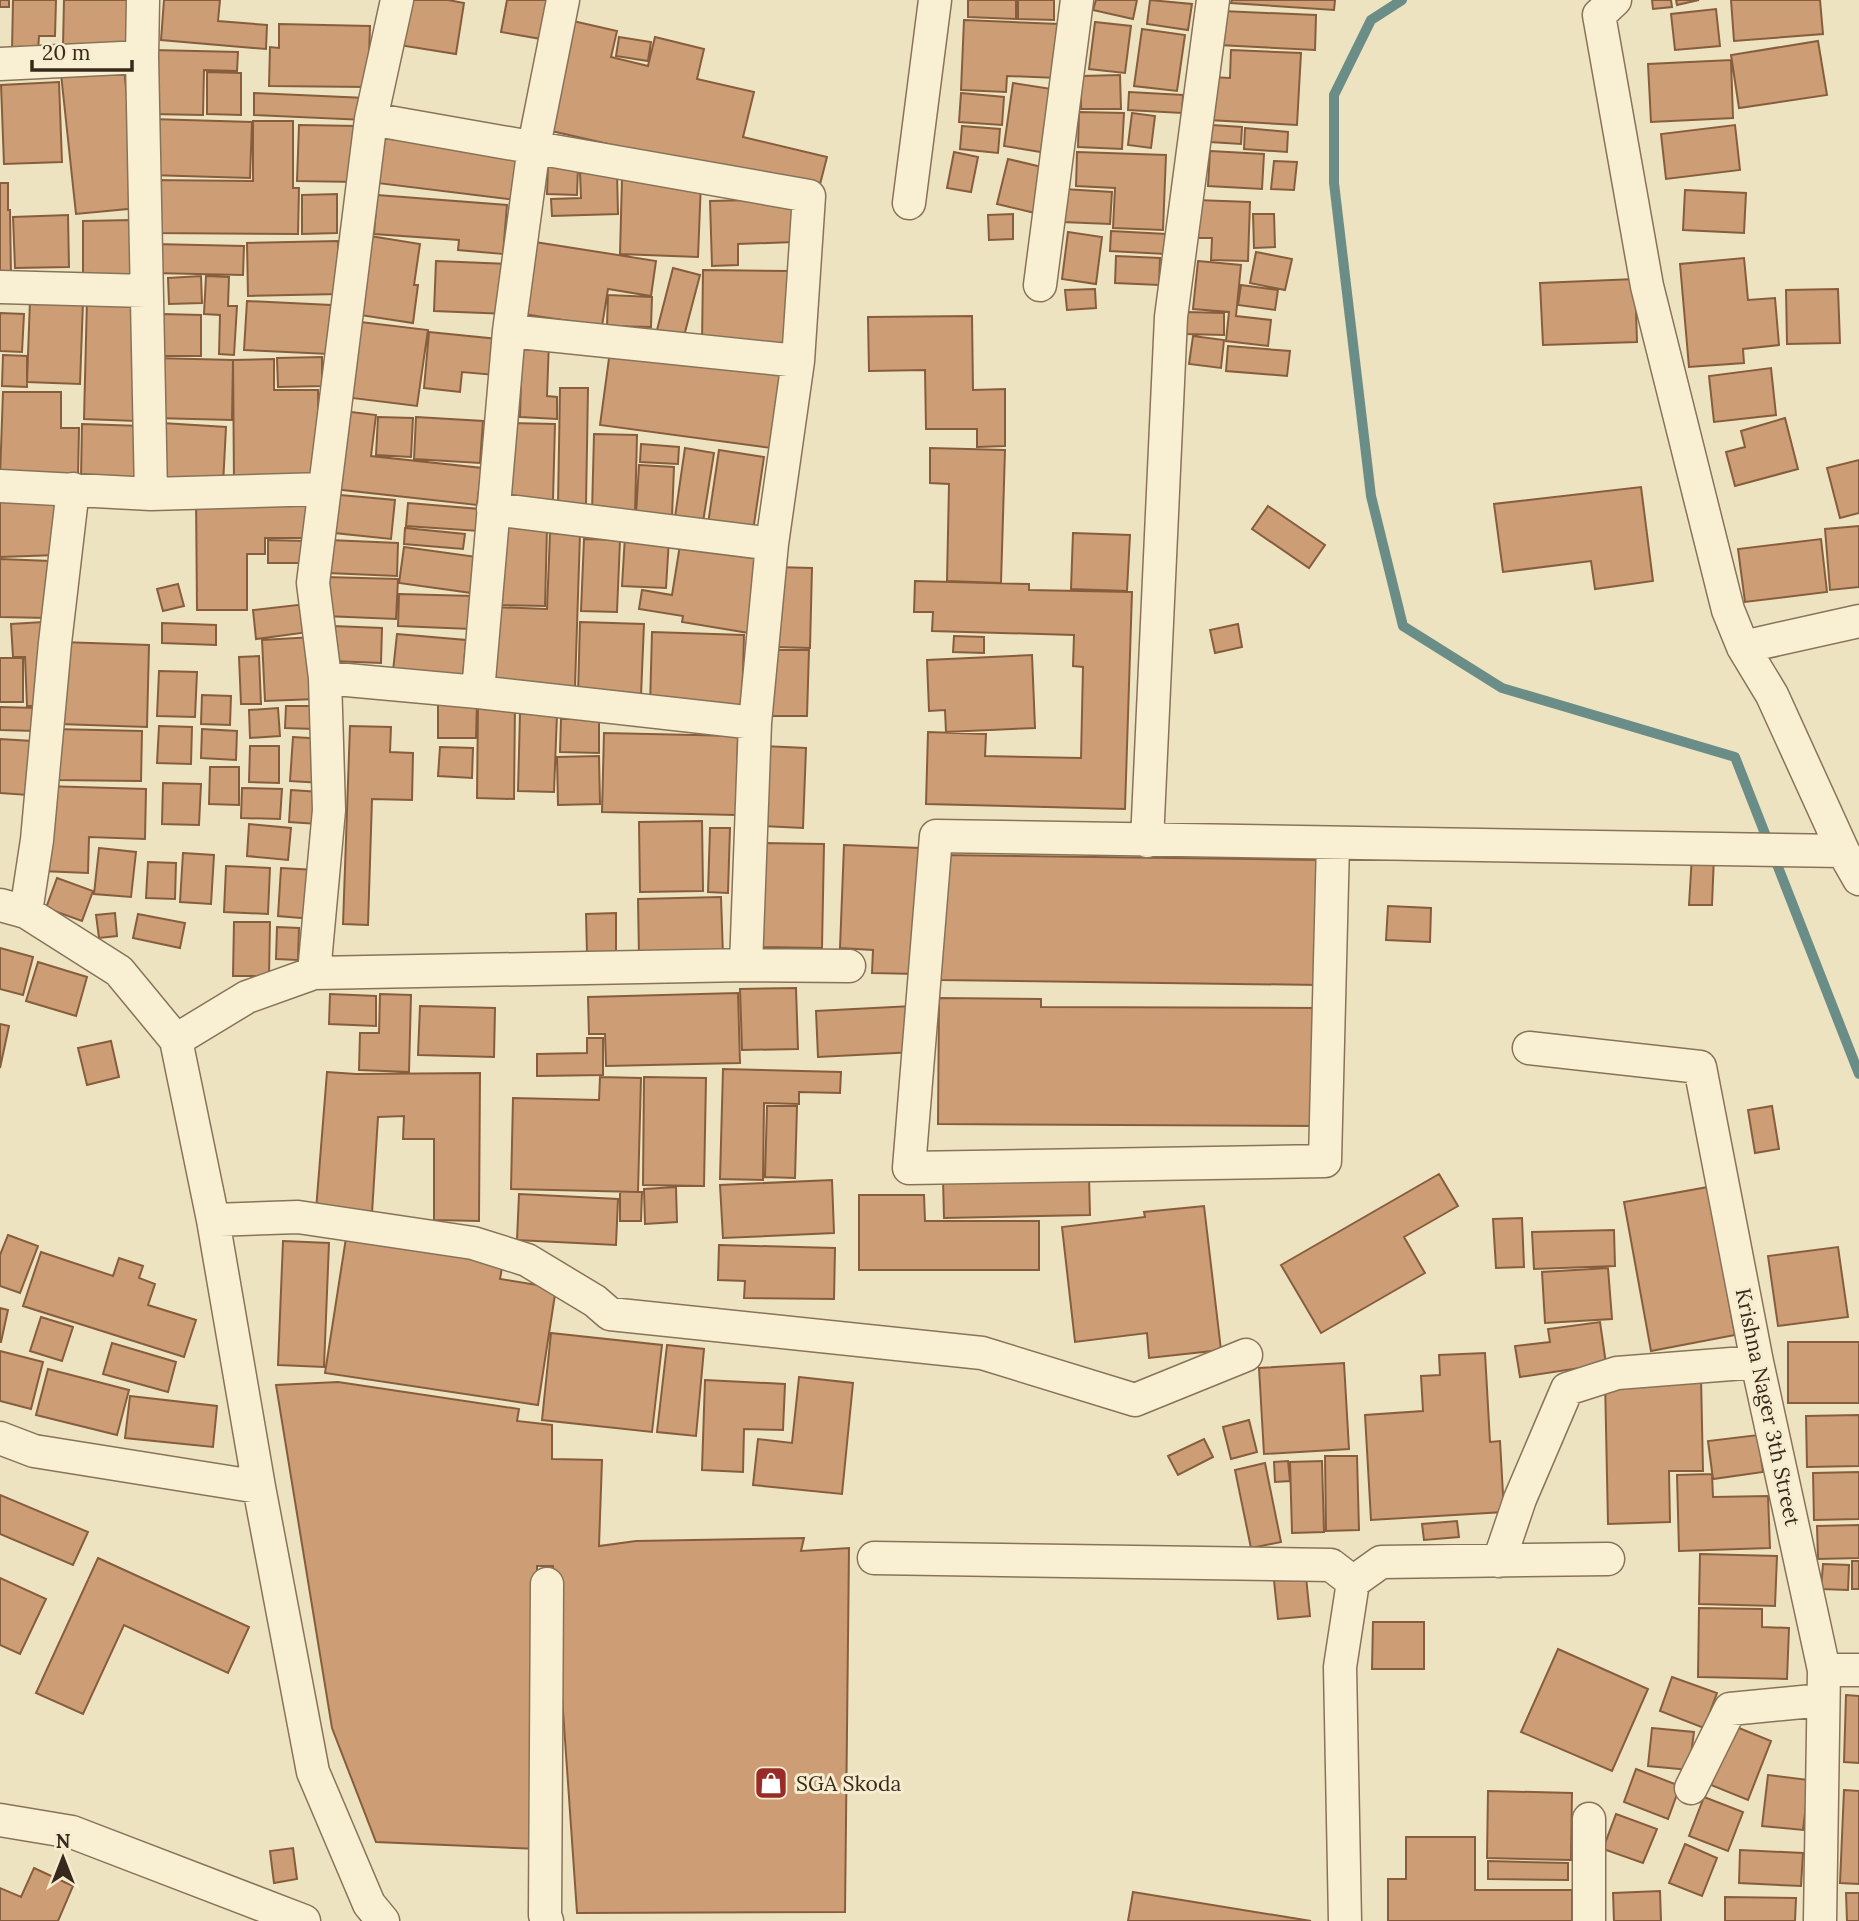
<svg xmlns="http://www.w3.org/2000/svg" width="1859" height="1921" font-family="Lora,serif">
	<style>
		.lines { fill: none; stroke-linecap: round; stroke-linejoin: round }
		.stream { stroke: #6a8e87; stroke-width: 10 }
		.building { fill: #cd9d75; stroke: #875e3d; stroke-width: 2 }
		.minor-casing { stroke: #887358; stroke-width: 35 }
		.minor { stroke: #f9efd3; stroke-width: 32 }
		.labels { text-anchor: middle; dominant-baseline: central; stroke-width: 6; stroke-linejoin: round; paint-order: stroke }
		.street-label { font-size: 21px; fill: #372a1c; stroke: #f6eccf }
		.poi-label { font-size: 21px; fill: #372a1c; stroke: #f6eccf; text-anchor: start }
	</style>
	<rect width="100%" height="100%" fill="#eee3c0"/>
	<g class="lines">
		<path class="stream" d="M1402 0 1371 20 1334 95V183L1371 496 1403 626 1502 688 1735 757 1859 1074"/>
	</g>
	<path class="building" d="M0 0H9V7H0Z
		M13 0H56L55 36H39L38 52 12 51Z
		M64 0H132L131 47 63 46Z
		M164 0H220L218 21 267 25 266 49 161 40Z
		M406 0H448L464 3 456 54 399 45Z
		M507 0H548L541 39 501 32Z
		M968 0H1016V19L968 17Z
		M1018 0H1054V20L1018 19Z
		M1096 0H1137L1133 19 1093 10Z
		M1150 0 1192 4 1188 30 1147 24Z
		M1232 0H1335L1334 10 1231 3Z
		M1652 0H1671L1672 7 1653 9Z
		M1676 0H1699L1677 5Z
		M1731 0H1820L1823 34 1734 41Z
		M1716 9 1720 46 1675 50 1671 14Z
		M1222 11 1316 15 1315 50 1219 45Z
		M964 20 1059 24 1057 78 1007 76 1006 92 961 90Z
		M573 21 617 31 611 57 648 66 655 37 704 49 697 79 754 92 743 137 827 157 818 192 547 130Z
		M1095 22 1131 26 1125 73 1089 69Z
		M279 24 370 26 368 87 269 86 270 47 279 48Z
		M1142 29 1185 35 1177 91 1134 86Z
		M619 37 651 42 648 61 616 56Z
		M1818 41 1827 95 1739 108 1731 55Z
		M153 50 238 52 237 71 204 70 203 115 151 114Z
		M1231 50 1301 53 1297 125 1208 120 1211 77 1230 78Z
		M1731 60 1733 118 1651 122 1648 64Z
		M124 68 138 208 76 214 61 74Z
		M207 72 241 73V115L207 114Z
		M1120 75 1121 109H1081V76Z
		M59 82 62 162 4 164 1 85Z
		M1013 83 1058 90 1047 153 1004 146Z
		M1129 92 1183 95 1182 113 1128 110Z
		M254 93 366 98 365 120 254 115Z
		M961 93 1004 97 1002 125 959 122Z
		M1079 112 1124 113 1122 149 1078 147Z
		M1132 113 1155 116 1151 148 1128 145Z
		M151 119 252 122 250 178 149 175Z
		M253 121H293V188H299L298 234 148 233V180L253 181Z
		M299 125 358 126 356 182 297 181Z
		M1212 125 1242 127 1241 144 1210 142Z
		M1735 125 1740 170 1666 179 1661 134Z
		M962 126 1000 129 998 153 960 149Z
		M1245 128 1288 132 1287 152 1244 149Z
		M382 138 522 155 516 200 377 183Z
		M1210 151 1264 154 1262 189 1208 186Z
		M954 152 978 157 971 192 947 188Z
		M1077 152 1166 155 1163 230 1113 228 1115 188 1076 186Z
		M1008 159 1046 168 1035 213 997 204Z
		M1274 161 1297 162 1294 190 1271 189Z
		M548 166 578 167 577 195 547 194Z
		M617 172 618 214 552 216 551 199 581 198 580 173Z
		M622 179 701 182 698 257 620 254Z
		M0 183H8V210H10L11 276H0Z
		M1063 189 1112 192 1110 224 1062 222Z
		M1685 190 1746 193 1744 233 1683 230Z
		M337 194V233L302 234V195Z
		M377 195 507 205 503 254 458 250 459 240 374 234Z
		M792 199 794 242 738 244V265L712 266 710 201Z
		M1196 200 1250 202 1248 261 1211 260 1212 238H1195Z
		M1013 214V239L989 240 988 215Z
		M1253 214H1274L1275 247 1254 248Z
		M68 215 69 267 15 268 13 217Z
		M132 220V275H83V221Z
		M1111 231 1166 234 1165 254 1110 251Z
		M1068 232 1102 237 1096 284 1062 279Z
		M364 235 420 244 414 285H418L413 323 360 315Z
		M338 241 340 294 248 296 247 243Z
		M535 242 656 261 651 296 608 289 602 326 523 314Z
		M153 244 244 246 243 275 152 273Z
		M1256 252 1292 259 1285 290 1250 283Z
		M1116 256 1160 258 1159 285 1115 283Z
		M1744 258 1748 300 1775 298 1779 345 1743 349 1744 363 1689 367 1680 264Z
		M436 261 509 264 508 314 434 311Z
		M1198 261 1241 265 1236 316 1271 320 1268 346 1226 341 1229 312 1193 309Z
		M673 268 700 275 684 336 657 330Z
		M703 270 789 271 788 345 702 344Z
		M201 276 202 303 169 304 168 278Z
		M206 276 229 277 228 306H237L234 355 219 354 220 315 204 314Z
		M1635 279 1637 342 1543 345 1540 283Z
		M1241 285 1278 290 1275 310 1238 305Z
		M1095 289 1096 308 1067 310 1065 290Z
		M1838 289 1840 343 1787 344 1786 290Z
		M608 295 652 297 651 327 607 326Z
		M87 299 139 300 136 421 84 419Z
		M30 300 83 302 80 384 27 382Z
		M247 301 331 305 329 354 244 350Z
		M1186 312 1224 313V335L1185 334Z
		M0 313 24 314 22 352 0 351Z
		M162 314 201 315V356H162Z
		M972 316 973 390 1005 389V446L977 447V429H926L925 370 869 371 868 317Z
		M352 321 428 330 417 406 344 397Z
		M429 332 498 339 495 375 462 372 460 392 424 388Z
		M1193 336 1224 340 1221 368 1189 364Z
		M522 340 549 341 547 396 557 397V419L520 417Z
		M1228 346 1290 351 1287 376 1226 371Z
		M610 351 781 374 771 448 600 425Z
		M3 355 27 356V387L2 386Z
		M322 357V386L278 387 277 358Z
		M155 358 233 360 232 420 154 418Z
		M274 359V390H318L319 480 234 482 233 360Z
		M1771 368 1776 415 1714 422 1709 376Z
		M560 388H588L586 505H558Z
		M3 392H61V428H79L78 476H0Z
		M343 411 376 415 371 456 482 468 477 505 334 489Z
		M378 417 413 418 411 457 376 455Z
		M416 417 483 421 480 463 414 459Z
		M1785 418 1798 469 1735 486 1726 452 1745 447 1741 431Z
		M162 423 226 427 223 485 159 482Z
		M510 423 555 424 553 500 508 499Z
		M82 424 141 426 140 479 81 478Z
		M594 434 637 435 635 514 592 513Z
		M641 444 679 447 678 464 640 462Z
		M685 448 714 453 703 522 675 517Z
		M930 448 1005 450 1001 583 947 581 949 484 930 483Z
		M719 450 764 457 753 531 708 524Z
		M1859 460V513L1840 518 1827 468Z
		M639 465 674 467 672 517 636 515Z
		M1641 487 1653 581 1595 589 1591 561 1503 572 1494 504Z
		M306 494 307 538H265V554H247V610H197L196 495Z
		M329 494 395 500 391 539 325 532Z
		M55 495 57 555 0 557V497Z
		M408 503 480 509 479 531 406 526Z
		M1268 506 1325 545 1309 568 1252 529Z
		M1859 526V587L1830 590 1825 529Z
		M499 527 547 528 545 606 496 605Z
		M405 528 465 534 463 549 404 544Z
		M550 533 580 534 575 687 490 684 493 607 547 609Z
		M1073 533 1130 535 1127 591 1071 589Z
		M625 536 669 539 666 588 622 586Z
		M584 539 620 540 617 612 581 611Z
		M1821 539 1827 592 1745 602 1738 549Z
		M268 540 306 541V563H268Z
		M329 540 398 543 397 576 328 573Z
		M680 545 767 558 755 634 682 622 683 616 639 609 642 590 672 595Z
		M404 547 477 557 472 593 399 583Z
		M0 559 50 561 48 618 0 617Z
		M775 567 812 568 810 648 773 647Z
		M325 577 398 579 396 619 324 616Z
		M915 581 1029 584V590L1132 592 1125 809 926 804 928 732 986 734 985 756 1081 758 1083 667 1073 666 1074 635 932 631 933 612H914Z
		M178 584 184 606 163 611 157 589Z
		M399 594 473 596 471 629 398 626Z
		M306 604 309 632 256 639 253 610Z
		M43 622 47 706H27L25 657H13L11 624Z
		M580 622 644 624 641 696 578 694Z
		M162 623 216 625V645L162 643Z
		M1238 624 1242 647 1215 653 1210 630Z
		M333 626 382 628 381 663 331 661Z
		M652 632 744 635 742 709 650 706Z
		M397 634 466 640 463 677 393 671Z
		M954 636 984 637V653L953 652Z
		M313 637 316 699 265 701 262 640Z
		M61 642 149 645 147 727 59 724Z
		M770 650H809L807 716H769Z
		M1032 655 1035 728 946 732 945 710 929 711 927 660Z
		M259 656 261 704H241L239 657Z
		M0 658H23V702H0Z
		M159 671 197 672 195 717 157 716Z
		M202 695 231 696 230 725 201 724Z
		M438 701 477 702 476 738H438Z
		M478 703H515L514 799 477 798Z
		M286 706H315L314 729 285 728Z
		M0 707 37 708 36 731 0 730Z
		M278 708 280 736 250 738 249 710Z
		M520 713 557 714 554 792 518 791Z
		M561 719H599V753L560 752Z
		M159 726 192 727 191 764 157 763Z
		M350 726 391 727 390 752 413 753 412 800 372 799 368 925 343 924Z
		M53 729 142 731 141 781 53 780Z
		M202 729 237 731 236 760 201 758Z
		M604 733 738 736 736 815 602 812Z
		M293 737 324 739 322 783 290 781Z
		M0 739 32 741 28 795 0 793Z
		M250 746H279V783L249 782Z
		M763 746 806 748 803 828 760 826Z
		M440 747 473 748 472 778 438 776Z
		M599 756 600 804 558 805 557 757Z
		M210 767H239V805L209 804Z
		M163 783 201 784 199 825 162 824Z
		M43 786 146 789 145 839 89 837 88 873 41 871Z
		M242 788 282 789 280 819 241 818Z
		M291 790 320 792 318 824 289 822Z
		M702 821 703 891 640 892 639 822Z
		M249 824 291 828 288 860 247 856Z
		M710 828H730L728 893 708 892Z
		M763 843 824 844 822 948 761 947Z
		M844 845 920 848 916 974 872 973 873 950 840 948Z
		M99 848 136 852 131 897 94 894Z
		M183 853 214 855 211 904 180 902Z
		M942 855 1320 860 1319 985 940 980Z
		M1692 855 1714 856 1712 905H1689Z
		M148 862 176 863 175 899 146 898Z
		M226 866 270 868 268 914 224 912Z
		M281 868 315 870 312 919 278 916Z
		M57 878 93 891 82 921 46 908Z
		M721 897 723 956 639 957 638 899Z
		M1388 906 1431 908 1430 942 1386 940Z
		M115 913 117 936 99 938 96 915Z
		M616 913V952L587 953 586 914Z
		M138 914 185 923 180 948 133 938Z
		M234 922H270L269 976H233Z
		M277 927 299 928 298 960 276 959Z
		M0 948 33 957 23 995 0 989Z
		M38 962 87 977 76 1016 26 1001Z
		M796 988 798 1049 742 1050 740 989Z
		M738 993 740 1063 606 1066 605 1034H589L588 997Z
		M330 994 376 996V1026L329 1024Z
		M380 994 411 995 409 1072 359 1070 360 1033H379Z
		M939 998 1041 999V1007L1319 1008V1126L938 1124Z
		M420 1006 495 1008 494 1057 418 1055Z
		M912 1006 915 1052 818 1057 816 1011Z
		M0 1024 9 1026 0 1068Z
		M587 1038H603V1075L537 1076V1054L587 1053Z
		M111 1041 119 1077 87 1085 78 1048Z
		M723 1069 841 1072 840 1093 799 1092V1104L764 1103 763 1180 720 1179Z
		M327 1072 356 1074 480 1073 479 1221 434 1220V1139H403L404 1116 378 1117 372 1213 316 1210Z
		M600 1077 641 1078 638 1192 511 1189 513 1098 599 1100Z
		M644 1077 706 1078 704 1186 643 1185Z
		M767 1106H797L795 1178 765 1177Z
		M1772 1106 1779 1149 1755 1153 1748 1110Z
		M1439 1174 1458 1206 1404 1237 1425 1273 1321 1333 1281 1265Z
		M1089 1176 1090 1215 944 1218 943 1179Z
		M832 1180 834 1233 723 1238 720 1185Z
		M676 1187 677 1222 645 1224 644 1189Z
		M1708 1187 1735 1335 1651 1351 1624 1202Z
		M620 1192H642L641 1221H620Z
		M519 1194 618 1199 616 1245 517 1240Z
		M859 1195H924L925 1221H1039V1270H859Z
		M1204 1206 1221 1350 1149 1358 1147 1333 1075 1342 1062 1227 1145 1217 1144 1212Z
		M1522 1218 1524 1267 1496 1268 1493 1219Z
		M1614 1230 1615 1266 1534 1269 1532 1232Z
		M8 1235 38 1246 20 1293 0 1286V1255Z
		M346 1238 503 1262 500 1279 556 1288 538 1405 325 1373Z
		M283 1241 329 1243 324 1367 278 1365Z
		M719 1245 835 1248 834 1299 744 1298 745 1281 718 1280Z
		M1838 1247 1848 1317 1778 1326 1768 1256Z
		M41 1252 113 1276 119 1258 143 1266 139 1278 155 1284 148 1305 196 1320 184 1357 23 1306Z
		M1608 1268 1612 1319 1545 1323 1542 1272Z
		M0 1308 8 1310 1 1342H0Z
		M41 1317 73 1327 62 1361 30 1351Z
		M1600 1322 1606 1364 1520 1377 1515 1346 1550 1342 1548 1329Z
		M551 1333 662 1345 652 1432 542 1420Z
		M1788 1342H1859V1403H1788Z
		M112 1343 176 1362 168 1392 103 1374Z
		M667 1345 704 1349 696 1436 657 1432Z
		M0 1351 43 1362 31 1409 0 1401Z
		M1485 1353 1490 1442 1500 1441 1504 1512 1371 1520 1365 1415 1423 1411 1421 1376 1440 1375 1439 1355Z
		M1344 1363 1349 1449 1264 1454 1259 1368Z
		M48 1369 129 1390 117 1435 36 1415Z
		M799 1377 853 1383 842 1494 753 1485 758 1439 792 1443Z
		M1701 1377 1703 1471H1669L1670 1522 1608 1524 1605 1379Z
		M705 1380 785 1384 783 1430 744 1429 743 1472 702 1470Z
		M338 1382 519 1409 517 1421 552 1425V1459L602 1460 599 1546 636 1541 804 1538 801 1551 849 1548 845 1912 577 1913 553 1566H537L539 1849 376 1842 332 1728 276 1385Z
		M130 1396 217 1406 213 1447 125 1438Z
		M1859 1415V1466L1807 1467 1806 1416Z
		M1249 1420 1257 1452 1231 1459 1223 1427Z
		M1758 1435 1763 1472 1713 1479 1708 1441Z
		M1204 1439 1213 1457 1178 1475 1168 1456Z
		M1325 1456H1357L1359 1530 1326 1531Z
		M1288 1461 1290 1481 1275 1482 1274 1462Z
		M1322 1461 1324 1532 1292 1533 1290 1462Z
		M1265 1463 1281 1542 1251 1548 1235 1470Z
		M1859 1472V1519L1814 1520 1813 1473Z
		M1712 1474 1713 1497 1768 1496 1770 1548 1679 1551 1677 1475Z
		M0 1495 88 1532 73 1565 0 1534Z
		M1457 1521 1459 1537 1424 1540 1422 1524Z
		M1859 1525V1558L1818 1559 1817 1526Z
		M1700 1554 1777 1556 1775 1606 1699 1604Z
		M98 1558 249 1627 228 1673 124 1625 83 1714 36 1693Z
		M1852 1561H1859V1589H1852Z
		M1823 1564 1849 1565 1848 1590 1821 1589Z
		M1305 1567 1310 1616 1278 1619 1273 1571Z
		M0 1578 46 1599 20 1654 0 1645Z
		M1699 1608 1762 1609V1627L1789 1628 1787 1679 1698 1677Z
		M1373 1622H1424V1669H1372Z
		M1558 1649 1648 1689 1612 1771 1521 1732Z
		M1672 1677 1717 1693 1704 1728 1660 1711Z
		M1846 1695 1859 1696V1763L1844 1762Z
		M1734 1726 1771 1741 1748 1800 1711 1785Z
		M1652 1728 1694 1732 1689 1770 1648 1766Z
		M1636 1769 1680 1786 1668 1819 1624 1802Z
		M1768 1775 1809 1780 1803 1830 1762 1826Z
		M1844 1790 1859 1791V1884L1840 1883Z
		M1488 1791 1572 1793 1571 1860 1487 1858Z
		M1704 1797 1743 1812 1728 1851 1689 1836Z
		M1616 1814 1657 1829 1643 1863 1603 1849Z
		M1406 1837H1475V1890H1572V1921H1388V1879H1406Z
		M1685 1844 1717 1858 1702 1896 1669 1883Z
		M293 1848 297 1879 274 1883 270 1851Z
		M1740 1850 1803 1853 1801 1886 1739 1883Z
		M1488 1861 1568 1863V1880L1488 1879Z
		M34 1868 73 1886 58 1921H0V1888L21 1897Z
		M1660 1891 1661 1921H1614L1613 1893Z
		M1133 1892 1311 1921H1128Z
		M1846 1893H1859V1921H1847Z
		M1725 1897 1796 1898 1795 1921H1725Z"/>
	<g class="lines">
		<defs>
			<path id="minor" d="M143 0 142 57 151 494
				M1615 0 1599 15 1647 286 1728 610 1743 647 1772 695 1843 851 1859 879
				M0 64 142 57
				M909 203 935 0
				M1040 285 1077 0
				M0 287 146 291
				M509 331 798 361
				M0 486 151 494 324 489
				M493 509 772 544
				M1743 647 1859 621
				M325 678 478 692 755 723 772 544 798 361 809 196 371 119
				M478 692 509 331 534 146 563 0
				M1147 841 1171 317 1213 0
				M1333 843 1325 1161 909 1168 936 836 1843 851
				M0 905 26 912 119 971 176 1040 213 1220 259 1487 313 1772 369 1904 383 1921
				M26 912 37 840 55 643 73 489
				M746 965 755 723
				M314 973 746 965 849 966
				M176 1040 247 997 314 973 329 810 325 678 313 583 371 119 397 0
				M1529 1048 1700 1067 1757 1362 1824 1670 1820 1921
				M213 1220 298 1217 473 1243 527 1260 595 1301 610 1314 982 1353 1135 1400 1246 1355
				M0 1438 34 1451 259 1487
				M874 1558 1331 1565 1353 1582 1381 1562 1608 1559
				M1499 1561 1520 1499 1567 1389 1617 1373 1757 1362
				M547 1584 545 1915 547 1921
				M1824 1670H1859
				M1691 1788 1730 1709 1823 1700
				M0 1820 72 1832 304 1921
				M1345 1921 1340 1667 1353 1582
				M1589 1921V1819"/>
		</defs>
		<use href="#minor" class="minor-casing"/>
		<use href="#minor" class="minor"/>
	</g>
	<defs>
		<symbol id="shop-square" viewBox="-11 -11 22 22"><rect x="-9" y="-9" width="18" height="18" rx="4" fill="#982b27" stroke="#f6eccf"/><path d="M-5-2.5h2.3a2.7 3.5 0 0 1 5.4 0H5L5.5 6h-11ZM-1.5-2.5h3a1.5 2.3 0 0 0-3 0Z" fill="#fff"/></symbol>
	</defs>
	<g fill-rule="evenodd">
		<use href="#shop-square" x="752" y="1764" width="38" height="38"/>
	</g>
	<g class="labels">
		<g class="street-label">
			<text transform="translate(1768 1407) rotate(78)">Krishna Nager 3th Street</text>
		</g>
		<g class="poi-label">
			<text x="796" y="1783">SGA Skoda</text>
		</g>
	</g>
	<g transform="translate(63 1858)" stroke="#f6eccf" stroke-width="5" paint-order="stroke">
	<path d="M0-5L12 26L0 18L-12 26Z" fill="#372a1c"/>
	<text y="-10" font-size="19" font-weight="bold" text-anchor="middle" fill="#372a1c">N</text>
	</g>
	<path d="M32 60v10h100v-10" fill="none" stroke="#372a1c" stroke-width="3.5"/>
	<text x="42" y="60" font-size="21" fill="#372a1c" stroke="#f6eccf" stroke-width="5" paint-order="stroke">20 m</text>
</svg>
